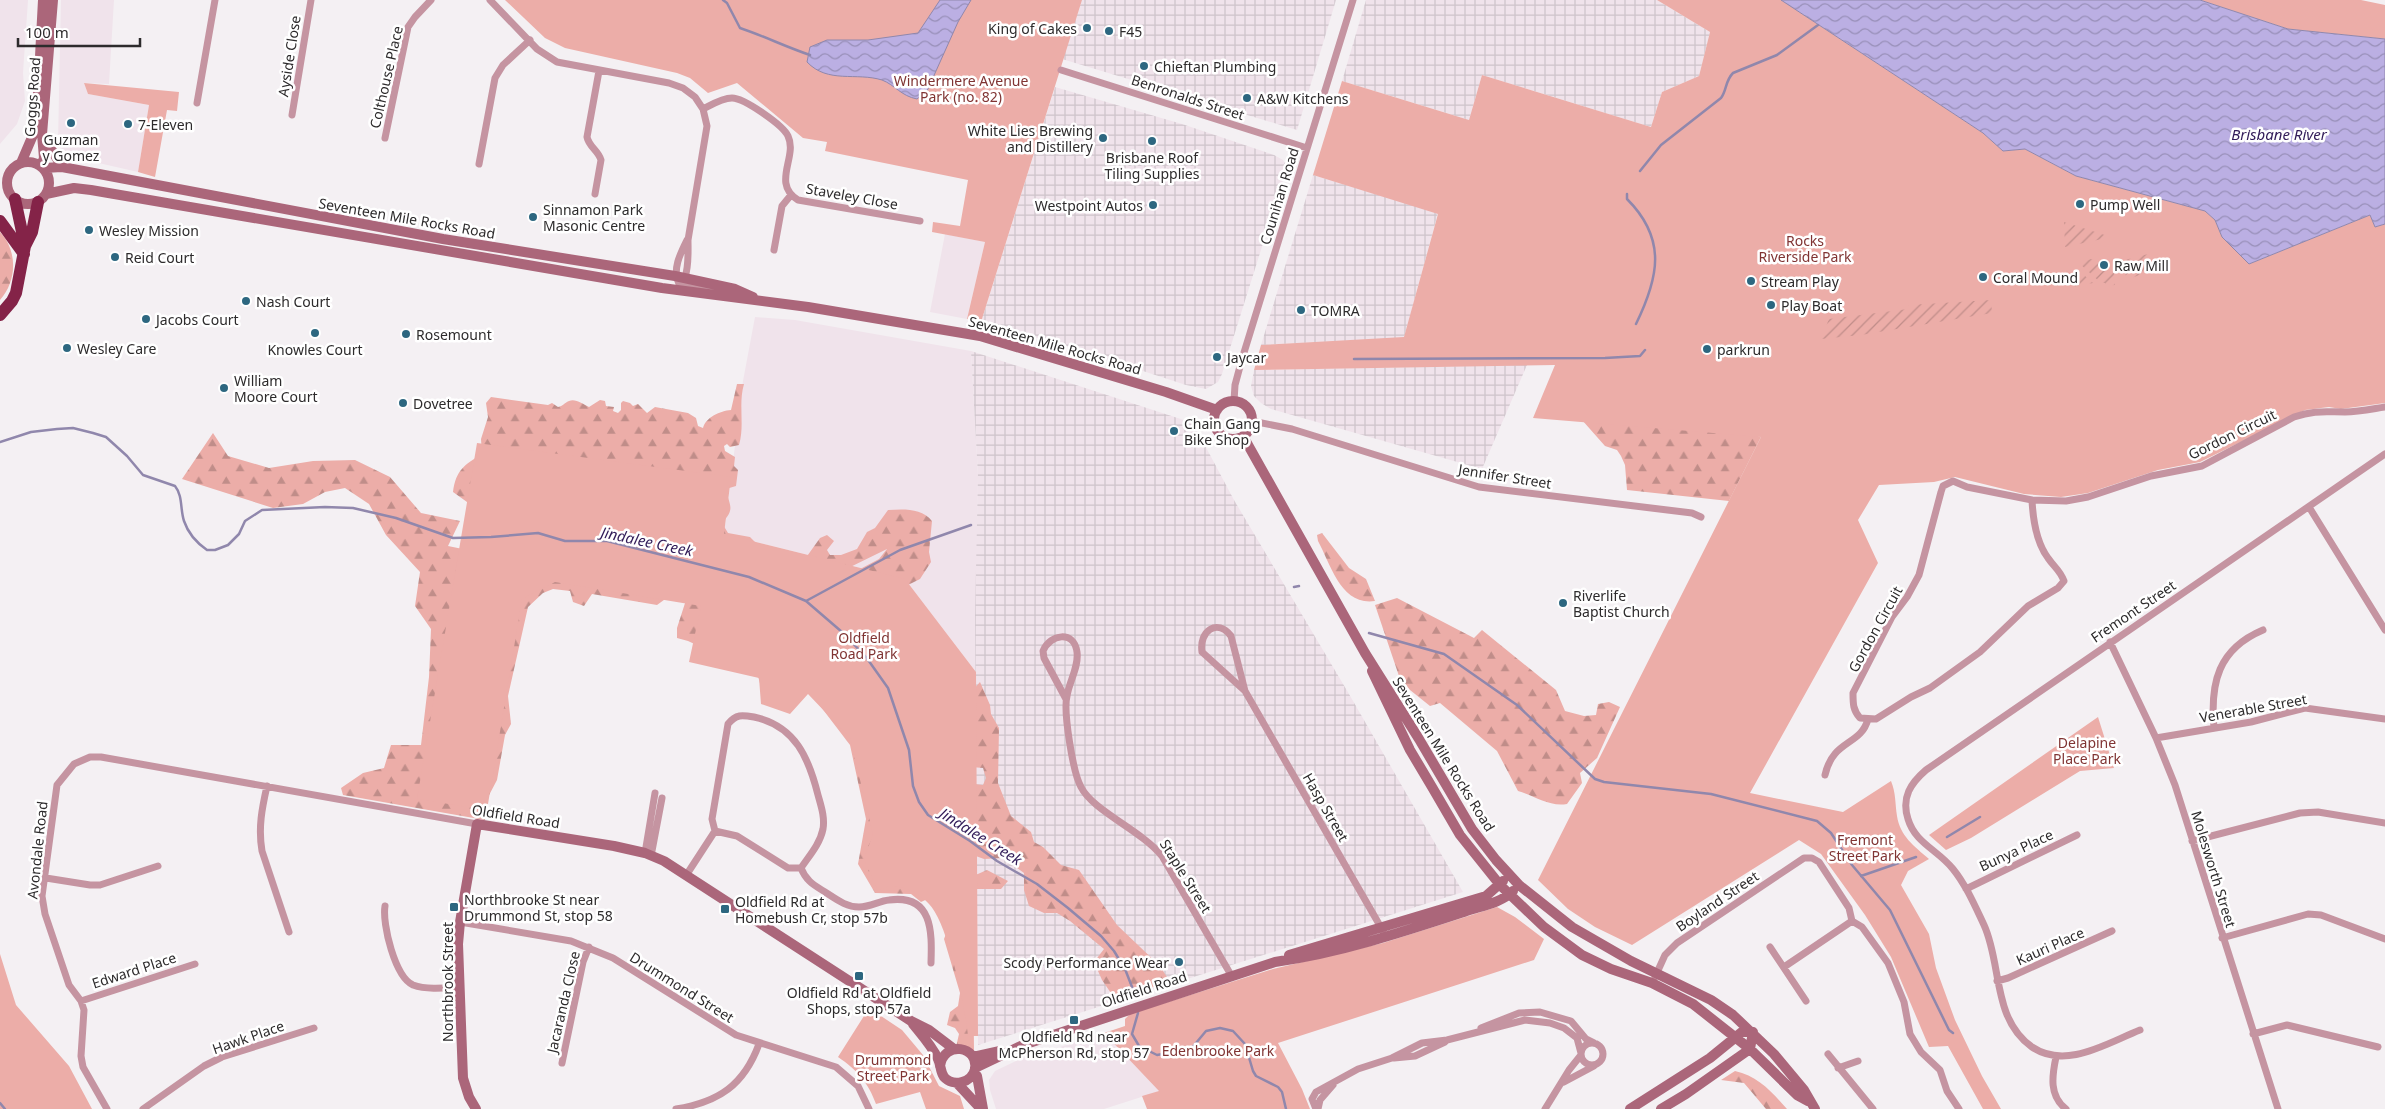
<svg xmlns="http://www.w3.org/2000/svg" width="2385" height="1109" font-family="'Noto Sans',sans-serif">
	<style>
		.built { fill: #f0e3eb }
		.industrial { fill: url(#industrial-grid) }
		.forest { fill: url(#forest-firs) }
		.park { fill: #ecada8 }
		.garden { fill: url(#garden-furrows) }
		.water { fill: url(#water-waves); stroke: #9087ac }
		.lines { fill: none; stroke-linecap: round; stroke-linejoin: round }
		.stream { stroke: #9087ac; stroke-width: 2.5 }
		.street { stroke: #c594a1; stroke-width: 7 }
		.secondary { stroke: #ab667a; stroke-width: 10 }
		.highway { stroke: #842348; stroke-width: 12 }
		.poi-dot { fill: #2d6780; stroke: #fff; stroke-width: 2 }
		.labels { text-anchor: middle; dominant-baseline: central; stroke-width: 5; stroke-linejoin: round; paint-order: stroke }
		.poi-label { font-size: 14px; fill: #2d2b2c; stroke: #fff; text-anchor: start }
		.street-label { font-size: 14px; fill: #2d2b2c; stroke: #fff }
		.park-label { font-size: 14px; fill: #803433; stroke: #fff }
		.water-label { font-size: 15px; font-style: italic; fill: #311b58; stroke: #fff }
	</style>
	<defs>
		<pattern id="industrial-grid" width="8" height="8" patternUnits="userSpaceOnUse" patternTransform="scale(1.25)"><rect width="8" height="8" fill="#f0e3eb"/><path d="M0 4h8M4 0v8" fill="none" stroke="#cec3ca"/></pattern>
		<pattern id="forest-firs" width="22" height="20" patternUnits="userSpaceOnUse" patternTransform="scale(1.25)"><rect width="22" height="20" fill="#ecada8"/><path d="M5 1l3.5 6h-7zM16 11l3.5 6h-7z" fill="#c08d89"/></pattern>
		<pattern id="garden-furrows" width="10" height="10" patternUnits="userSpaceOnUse" patternTransform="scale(1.25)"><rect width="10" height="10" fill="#ecada8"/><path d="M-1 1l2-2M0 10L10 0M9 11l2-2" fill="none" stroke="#c08d89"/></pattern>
		<pattern id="water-waves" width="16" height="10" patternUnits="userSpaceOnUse" patternTransform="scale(1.25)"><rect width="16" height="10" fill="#bbafe3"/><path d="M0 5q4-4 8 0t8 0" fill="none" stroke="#988fb8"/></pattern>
	</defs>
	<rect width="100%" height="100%" fill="#f4f0f3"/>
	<path class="built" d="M0 0H28L23 73 25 101 17 124 0 144Z
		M61 0H114L109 84 84 83 88 94 149 105 138 172 81 159 66 158 63 155 58 142Z
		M945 234 985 242 967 319 930 312Z
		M755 317 795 320 971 351 978 476 976 672 905 579 724 534 743 381Z
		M1104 1033 1160 1091 1104 1109H996L990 1090 989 1080 995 1071 1016 1061Z"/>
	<path class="industrial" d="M1082 0H1336L1297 130 1062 59Z
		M1366 0H1657L1710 32 1699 76 1662 92 1651 127 1482 75 1469 120 1342 81Z
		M1055 87 1182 124 1274 155 1283 160 1287 167 1222 374 1218 382 1206 389 1186 385 1066 346 981 322Z
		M1313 175 1438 213 1404 338 1261 345Z
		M971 351 1193 423 1234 500 1349 694 1463 892 978 1045 975 616 978 476Z
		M1527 365 1482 469 1271 409 1261 403 1254 396 1251 386 1254 370Z"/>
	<path class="forest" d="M0 232C18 251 17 281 0 300Z
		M1558 371 1761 437 1729 501 1627 490 1625 465 1621 456 1617 450 1605 446 1582 420Z
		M737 384H744C738 404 745 425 739 445L730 447 727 444 724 446 725 451 735 457 734 466 738 470 736 486 726 489C729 506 736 508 722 523L728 533 750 537 757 544 805 559 820 538 827 535 834 541 827 550 830 555H841L857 549 867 532 875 528 888 510C904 509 922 508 932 521L929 552 931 562 920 579 906 586 971 692 980 682 990 705 991 714 999 728 998 783 1011 816 1031 832 1034 842 1043 847 1061 865 1079 870 1117 925 1160 966 1170 982 1115 999 1102 980 1094 962 1104 949 1070 921 1057 913H1044L1029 906 1024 890V873L1003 858 984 859 962 851 967 783 983 785 986 778 983 768 960 766 932 897 921 902 911 894 875 893 858 864 866 819 850 745 808 690 765 700 757 673 688 641 677 638V628L686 600 668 597 657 605 592 594 584 606 573 602 570 591 553 589 543 593 528 607 508 696 511 724 505 735 497 780 487 799 485 820 343 795 341 788 363 773 384 768 391 745H421L429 677 431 629 415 606 420 572 386 535 369 504 345 488 325 492 303 504 273 508 182 479 213 433 228 456 269 468 313 461 355 460 390 477 421 513 460 521 448 546 497 556 847 576 879 559 887 549 834 575 470 518 467 502 453 492C456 470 464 465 482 454L481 439 488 417 486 403 491 397 548 405 552 403 558 407C563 406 564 403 569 401 575 398 583 404 589 407L600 400 605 401 606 406 614 407 613 411 618 413 621 410V403L623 401 630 403 633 406 638 404 647 413 655 407 688 413 696 418 698 426 703 428C706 417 720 411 731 410Z
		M1322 533 1349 568 1366 579 1375 601C1341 606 1331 565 1318 541L1317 535Z
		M1397 598 1474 638 1482 630 1556 690 1565 711 1584 716 1596 715 1598 704 1609 702 1620 707 1597 758 1580 773 1582 783 1567 804C1549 807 1535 796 1518 791L1497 751 1440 703 1430 706 1410 690 1399 676 1375 605Z
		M987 870 1008 881 1001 889H965L971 877Z
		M949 926 973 943 974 1051 956 1047 959 1034 955 1028 947 1025 950 1012 958 1006 960 993 944 939Z
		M1735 1071C1758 1076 1772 1092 1787 1109H1766L1744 1083 1721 1080Z"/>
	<path class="park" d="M505 0H1082L981 322 967 319 985 242 932 232 933 222 960 226 968 180 825 151 827 142 803 138 737 83 708 93 690 78 677 73 565 48 545 38Z
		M1657 0H1781L1983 133 2003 151 2025 149 2076 176 2205 211 2215 220 2222 237 2249 264 2370 215 2375 227 2385 224V403L2341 409 2329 407 2305 410 2200 462 2158 470 2088 493 2061 497 2024 494 1955 477 1934 482 1879 485 1858 520 1878 563 1750 793 1843 812 1891 781C1896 793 1895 803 1897 816 1900 836 1914 846 1929 859L1908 871 1901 885 1929 934 1936 968 1955 1020 1982 1076 2001 1109H1983L1948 1046 1929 1047 1891 957 1865 915 1821 854 1799 840 1632 945 1595 927 1568 909 1538 880 1761 437 1533 418 1555 365 1254 370 1261 345 1404 337 1438 214 1313 175 1342 81 1469 120 1482 75 1651 127 1662 92 1699 76 1710 32Z
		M2200 0H2361L2385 5V39L2288 29Z
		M84 83 179 92 177 111 167 110 155 177 138 172 149 105 88 94Z
		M477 443 731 477 724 534 905 579 976 672 978 1036H968C965 1007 948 923 929 904 922 896 909 888 899 887 890 886 886 886 878 891L864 859 873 834 850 738 808 694 790 714 761 704 759 678 689 662 701 606 555 582 522 599 487 810 417 799Z
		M2098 717 2114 768 2080 771 1971 838 1946 850 1929 835Z
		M1497 907 1515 917 1544 939 1534 960 1278 1043 1302 1089 1310 1109H1147L1142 1096 1159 1091 1104 1033 1125 1026V1019L1130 1014 1273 969 1383 943Z
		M0 954 16 1005 69 1066 92 1109H0Z
		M869 1008 902 1030 923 1055 939 1086 960 1096 964 1109H926L920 1092 876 1104C868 1082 857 1070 838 1057Z"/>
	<path class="garden" d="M2064 222 2111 237 2065 247Z
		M2156 252 2144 272H2140L2142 274 2126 280 2125 260Z
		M2091 259 2102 261V270L2114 271 2115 285 2106 286 2105 283H2101L2079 263Z
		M2076 268 2093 283 2066 288V272Z
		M1991 300 1992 313 1861 335 1821 339 1829 319 1908 309 1909 305Z"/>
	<path class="water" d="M940 0H971L958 22 927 91 917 99C901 96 895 85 882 80 856 72 828 84 807 62L810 47 827 40H868L918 33Z
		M1781 0H2200L2288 29 2385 39V224L2375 227 2370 215 2249 264 2222 237 2215 220 2205 211 2076 176 2025 149 2003 151 1983 133Z"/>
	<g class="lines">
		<path class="stream" d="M723 0 727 3 740 28C764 36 786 47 810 55
			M1640 171 1661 145 1721 98C1727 90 1725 81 1733 73L1777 55 1818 25
			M1627 194V199C1667 239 1659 277 1636 324
			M1354 359 1605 358 1640 356 1645 350
			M0 442 31 432 57 429 73 428 93 433 106 437 127 456 143 475 175 486C183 496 180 509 184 521 188 533 197 543 207 550H215L228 545 239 534 245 521 262 510 325 507 353 508 396 518 453 538 491 537 538 533 565 541H607L749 577 806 601 842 632 866 657 888 688 909 750 913 786 919 802 928 815 970 841 997 861 1037 884 1068 908 1101 936 1114 951 1125 969 1134 992
			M1294 587 1299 586
			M806 601 900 550 971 525
			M1369 633 1444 654 1517 705 1595 779 1604 782 1711 794 1817 821 1831 833 1852 865 1890 910 1949 1030 1953 1033
			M1947 837 1980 817
			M1861 876 1916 857
			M1138 1013 1132 1034 1139 1046 1157 1055 1191 1049 1206 1031 1220 1028 1233 1031 1245 1044 1253 1071 1256 1076 1278 1087 1282 1092 1286 1109
			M0 1103 5 1109"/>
		<path class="street" d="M490 0 537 49 557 62 669 83 683 88 695 97 703 109 707 126 688 240C688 251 689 266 685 277 683 282 679 284 677 291
			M1061 70 1307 148
			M197 103 215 0
			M703 109C711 105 722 98 732 98 744 98 783 125 788 136 798 157 771 183 798 200L920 221
			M292 115 311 0
			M385 138 408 27 415 17 431 0
			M479 164 495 78 503 65 530 40
			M595 194 601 160C598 150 589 147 587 137L599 71
			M687 240C680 254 672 270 679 284L722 292
			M774 250 782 206 791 195
			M1234 401 1235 385 1242 359 1353 0
			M1252 421 1292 429 1479 487 1692 513 1701 517
			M2032 500C2033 520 2036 542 2048 558 2054 567 2060 570 2064 581L2058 588 2028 606 1980 652 1930 688 1911 697 1876 719 1860 718C1853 710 1853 704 1853 693L1892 617 1907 597 1919 575 1941 492 1943 486 1953 481 1967 487 2032 500 2066 501 2088 497 2151 476 2202 466 2294 417C2314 410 2325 412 2345 412 2359 412 2372 409 2385 407
			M2309 507 2385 630
			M2110 642 2156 738 2175 785 2278 1109
			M1245 691 1231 636C1217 618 1199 631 1202 652L1245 691 1383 931
			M1066 699 1044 658 1043 651C1050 634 1074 630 1077 652 1079 667 1069 682 1067 696 1063 711 1073 773 1081 787 1093 811 1141 830 1162 856L1231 975
			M2214 728C2210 683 2218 649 2263 630
			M2156 738 2251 722 2305 708 2385 719
			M1825 775C1833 739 1861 746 1868 719
			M267 786C262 808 258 828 262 851L289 932
			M715 831 737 836 788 868H801C806 881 814 885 825 892 836 899 846 907 859 907 870 907 879 901 889 900 933 894 932 932 931 963
			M2192 841 2300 813 2318 812 2385 823
			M645 853 655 793
			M651 856 662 798
			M687 874 715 831 712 819 728 724C736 714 742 715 754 717 796 726 809 759 818 795 821 806 825 817 823 829 820 844 809 856 801 868
			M46 878 90 885H100L158 866
			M1966 889 2077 835
			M385 906C382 924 395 977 413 985 427 990 445 988 460 987
			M460 922 571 941 613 958 736 1035 836 1067 858 1086 869 1109
			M2222 938 2308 914 2321 915 2385 939
			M1770 947 1806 1001
			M1784 967 1852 921
			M1655 977 1665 955 1677 943 1804 858H1812L1819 862 1849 908 1852 921 1862 927 1888 963 1904 1002 1910 1034 1921 1052 1940 1070 1947 1091 1959 1109
			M1997 981 2008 978 2112 931
			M81 1001 195 964
			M1481 1028 1519 1013 1540 1012 1571 1021 1586 1039 1594 1043
			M2140 1030C2107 1043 2066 1070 2032 1047 1992 1019 2002 964 1984 925 1975 906 1966 885 1953 869 1938 850 1915 843 1908 819 1901 797 1911 783 1926 770L2385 454
			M2253 1034 2287 1025 2378 1047
			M1581 1054a11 11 0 1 1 22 0a11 11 0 1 1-22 0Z
			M1828 1054 1873 1109
			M2056 1057C2052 1076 2049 1096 2066 1109
			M1394 1058 1415 1056 1445 1042
			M562 1063 583 962 589 947
			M1838 1068 1858 1061
			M1564 1082 1594 1066
			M107 1109 83 1067 81 1056 84 1010 81 1001 69 985 45 914 42 896 57 785 74 764 90 757H101L477 824
			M143 1109 204 1066 222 1057 314 1028
			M676 1109C719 1102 744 1085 759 1044
			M1316 1109 1312 1099 1316 1092 1358 1069 1392 1058 1422 1043 1447 1040 1525 1020 1550 1023 1564 1028 1577 1038 1581 1053
			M1318 1109 1320 1100 1333 1085
			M1545 1109 1569 1070 1581 1055"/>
		<path class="secondary" d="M42 134 62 167
			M7 183a21 21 0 1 1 42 0a21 21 0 1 1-42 0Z
			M21 163 33 135 37 113 43 0
			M41 166 44 158 42 134 53 0
			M44 168 62 167 443 239 675 276 735 289 753 297
			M46 194 74 188 91 190 662 288 808 307 980 336 1166 392 1217 410
			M1214 420a19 19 0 1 1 38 0a19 19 0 1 1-38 0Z
			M1243 436 1365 653 1419 739 1472 829 1496 860 1519 885 1572 927 1631 961 1711 1000 1733 1015 1774 1054 1804 1090 1815 1109
			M1372 671 1410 750 1432 787 1460 835 1500 885 1544 927 1582 955 1611 969 1652 983 1693 1004 1750 1049 1797 1095 1808 1101
			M1289 955 1486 896 1503 881
			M913 1024C922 1035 932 1046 938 1059 941 1065 940 1071 944 1077 953 1087 972 1083 975 1069 979 1046 944 1040 940 1066
			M973 1057 1000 1051
			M975 1068 1023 1045 1275 962C1339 953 1403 932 1464 912 1481 906 1501 903 1513 891
			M974 1072 977 1076 983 1109
			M957 1083 981 1109
			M476 1109 469 1097 463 1078 458 944 460 922 477 824 614 846 645 853 664 861 911 1021 929 1030 954 1049
			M1630 1109 1710 1058 1742 1032H1753
			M1661 1109 1686 1094 1750 1049 1753 1032"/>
		<path class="highway" d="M15 199 25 246
			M0 221 24 254
			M0 315 12 301 16 293 25 246 32 232 38 202"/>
	</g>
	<g class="poi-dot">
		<circle cx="1087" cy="28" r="5"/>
		<circle cx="1109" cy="31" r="5"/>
		<circle cx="1144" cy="66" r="5"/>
		<circle cx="1247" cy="98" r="5"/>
		<circle cx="71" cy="123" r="5"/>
		<circle cx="128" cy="124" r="5"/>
		<circle cx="1103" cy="138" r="5"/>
		<circle cx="1152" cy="141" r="5"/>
		<circle cx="2080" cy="204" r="5"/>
		<circle cx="1153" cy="205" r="5"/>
		<circle cx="533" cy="217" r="5"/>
		<circle cx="89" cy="230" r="5"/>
		<circle cx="115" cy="257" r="5"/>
		<circle cx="2104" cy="265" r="5"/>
		<circle cx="1983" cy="277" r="5"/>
		<circle cx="1751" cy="281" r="5"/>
		<circle cx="246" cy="301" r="5"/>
		<circle cx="1771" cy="305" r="5"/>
		<circle cx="1301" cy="310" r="5"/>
		<circle cx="146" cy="319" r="5"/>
		<circle cx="315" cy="333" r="5"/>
		<circle cx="406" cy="334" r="5"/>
		<circle cx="67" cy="348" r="5"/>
		<circle cx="1707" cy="349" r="5"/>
		<circle cx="1217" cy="357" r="5"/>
		<circle cx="224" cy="388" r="5"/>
		<circle cx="403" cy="403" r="5"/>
		<circle cx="1174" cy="431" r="5"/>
		<circle cx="1563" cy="603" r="5"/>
		<rect x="449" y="902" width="10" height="10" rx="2.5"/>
		<rect x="720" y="904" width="10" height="10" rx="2.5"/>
		<circle cx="1179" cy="962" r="5"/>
		<rect x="854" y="971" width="10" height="10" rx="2.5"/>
		<rect x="1069" y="1015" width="10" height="10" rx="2.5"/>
	</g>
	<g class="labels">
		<g class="poi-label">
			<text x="1077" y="28" text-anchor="end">King of Cakes</text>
			<text x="1119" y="31">F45</text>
			<text x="1154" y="66">Chieftan Plumbing</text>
			<text x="1257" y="98">A&amp;W Kitchens</text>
			<text x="138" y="124">7-Eleven</text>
			<text x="1093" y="130" text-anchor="end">White Lies Brewing<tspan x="1093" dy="16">and Distillery</tspan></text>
			<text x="71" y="139" text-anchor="middle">Guzman<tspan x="71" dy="16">y Gomez</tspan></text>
			<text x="1152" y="157" text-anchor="middle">Brisbane Roof<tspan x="1152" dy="16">Tiling Supplies</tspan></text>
			<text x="2090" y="204">Pump Well</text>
			<text x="1143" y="205" text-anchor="end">Westpoint Autos</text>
			<text x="543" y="209">Sinnamon Park<tspan x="543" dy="16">Masonic Centre</tspan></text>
			<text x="99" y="230">Wesley Mission</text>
			<text x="125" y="257">Reid Court</text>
			<text x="2114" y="265">Raw Mill</text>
			<text x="1993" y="277">Coral Mound</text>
			<text x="1761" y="281">Stream Play</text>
			<text x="256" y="301">Nash Court</text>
			<text x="1781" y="305">Play Boat</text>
			<text x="1311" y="310">TOMRA</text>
			<text x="156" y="319">Jacobs Court</text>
			<text x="416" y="334">Rosemount</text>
			<text x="77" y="348">Wesley Care</text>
			<text x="315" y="349" text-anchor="middle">Knowles Court</text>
			<text x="1717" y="349">parkrun</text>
			<text x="1227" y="357">Jaycar</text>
			<text x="234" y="380">William<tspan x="234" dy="16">Moore Court</tspan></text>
			<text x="413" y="403">Dovetree</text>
			<text x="1184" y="423">Chain Gang<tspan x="1184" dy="16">Bike Shop</tspan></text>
			<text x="1573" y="595">Riverlife<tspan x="1573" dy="16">Baptist Church</tspan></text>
			<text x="464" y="899">Northbrooke St near<tspan x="464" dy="16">Drummond St, stop 58</tspan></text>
			<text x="735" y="901">Oldfield Rd at<tspan x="735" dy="16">Homebush Cr, stop 57b</tspan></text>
			<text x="1169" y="962" text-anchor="end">Scody Performance Wear</text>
			<text x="859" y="992" text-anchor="middle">Oldfield Rd at Oldfield<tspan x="859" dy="16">Shops, stop 57a</tspan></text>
			<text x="1074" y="1036" text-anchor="middle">Oldfield Rd near<tspan x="1074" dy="16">McPherson Rd, stop 57</tspan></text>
		</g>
		<g class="street-label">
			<text transform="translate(289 56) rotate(-81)">Ayside Close</text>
			<text transform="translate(386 77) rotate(-77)">Colthouse Place</text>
			<text transform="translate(32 97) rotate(-86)">Goggs Road</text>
			<text transform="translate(1188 97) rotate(18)">Benronalds Street</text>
			<text transform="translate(852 196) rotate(10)">Staveley Close</text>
			<text transform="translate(1279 196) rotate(-73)">Counihan Road</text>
			<text transform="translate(407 218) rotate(10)">Seventeen Mile Rocks Road</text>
			<text transform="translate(1055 345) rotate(16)">Seventeen Mile Rocks Road</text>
			<text transform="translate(2232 434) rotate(-26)">Gordon Circuit</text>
			<text transform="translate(1505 476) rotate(9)">Jennifer Street</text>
			<text transform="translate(2133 611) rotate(-34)">Fremont Street</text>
			<text transform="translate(1875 629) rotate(-61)">Gordon Circuit</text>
			<text transform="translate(2253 708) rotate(-10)">Venerable Street</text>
			<text transform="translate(1444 754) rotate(58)">Seventeen Mile Rocks Road</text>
			<text transform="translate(1326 807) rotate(60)">Hasp Street</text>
			<text transform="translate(516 816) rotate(9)">Oldfield Road</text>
			<text transform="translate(37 850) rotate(-84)">Avondale Road</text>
			<text transform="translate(2016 850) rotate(-25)">Bunya Place</text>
			<text transform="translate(2214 869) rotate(73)">Molesworth Street</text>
			<text transform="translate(1186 876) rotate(58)">Staple Street</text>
			<text transform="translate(1717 901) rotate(-34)">Boyland Street</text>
			<text transform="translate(2050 946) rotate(-24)">Kauri Place</text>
			<text transform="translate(134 970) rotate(-18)">Edward Place</text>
			<text transform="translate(447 982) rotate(-90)">Northbrook Street</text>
			<text transform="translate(682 987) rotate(32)">Drummond Street</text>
			<text transform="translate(1144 989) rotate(-18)">Oldfield Road</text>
			<text transform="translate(563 1002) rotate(-77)">Jacaranda Close</text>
			<text transform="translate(248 1037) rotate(-19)">Hawk Place</text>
		</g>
		<g class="park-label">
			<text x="961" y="80">Windermere Avenue<tspan x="961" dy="16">Park (no. 82)</tspan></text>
			<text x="1805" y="240">Rocks<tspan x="1805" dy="16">Riverside Park</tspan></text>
			<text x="864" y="637">Oldfield<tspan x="864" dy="16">Road Park</tspan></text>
			<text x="2087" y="742">Delapine<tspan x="2087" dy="16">Place Park</tspan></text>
			<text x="1865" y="839">Fremont<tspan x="1865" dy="16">Street Park</tspan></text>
			<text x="1218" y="1050">Edenbrooke Park</text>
			<text x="893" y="1059">Drummond<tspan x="893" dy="16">Street Park</tspan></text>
		</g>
		<g class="water-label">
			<text x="2279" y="134">Brisbane River</text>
			<text transform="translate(647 541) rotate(12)">Jindalee Creek</text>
			<text transform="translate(981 836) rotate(32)">Jindalee Creek</text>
		</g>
	</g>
	<path d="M18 38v8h122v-8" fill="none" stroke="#2d2b2c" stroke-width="2.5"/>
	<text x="25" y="38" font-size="15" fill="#2d2b2c" stroke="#ffffff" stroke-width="4" paint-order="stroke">100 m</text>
</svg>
